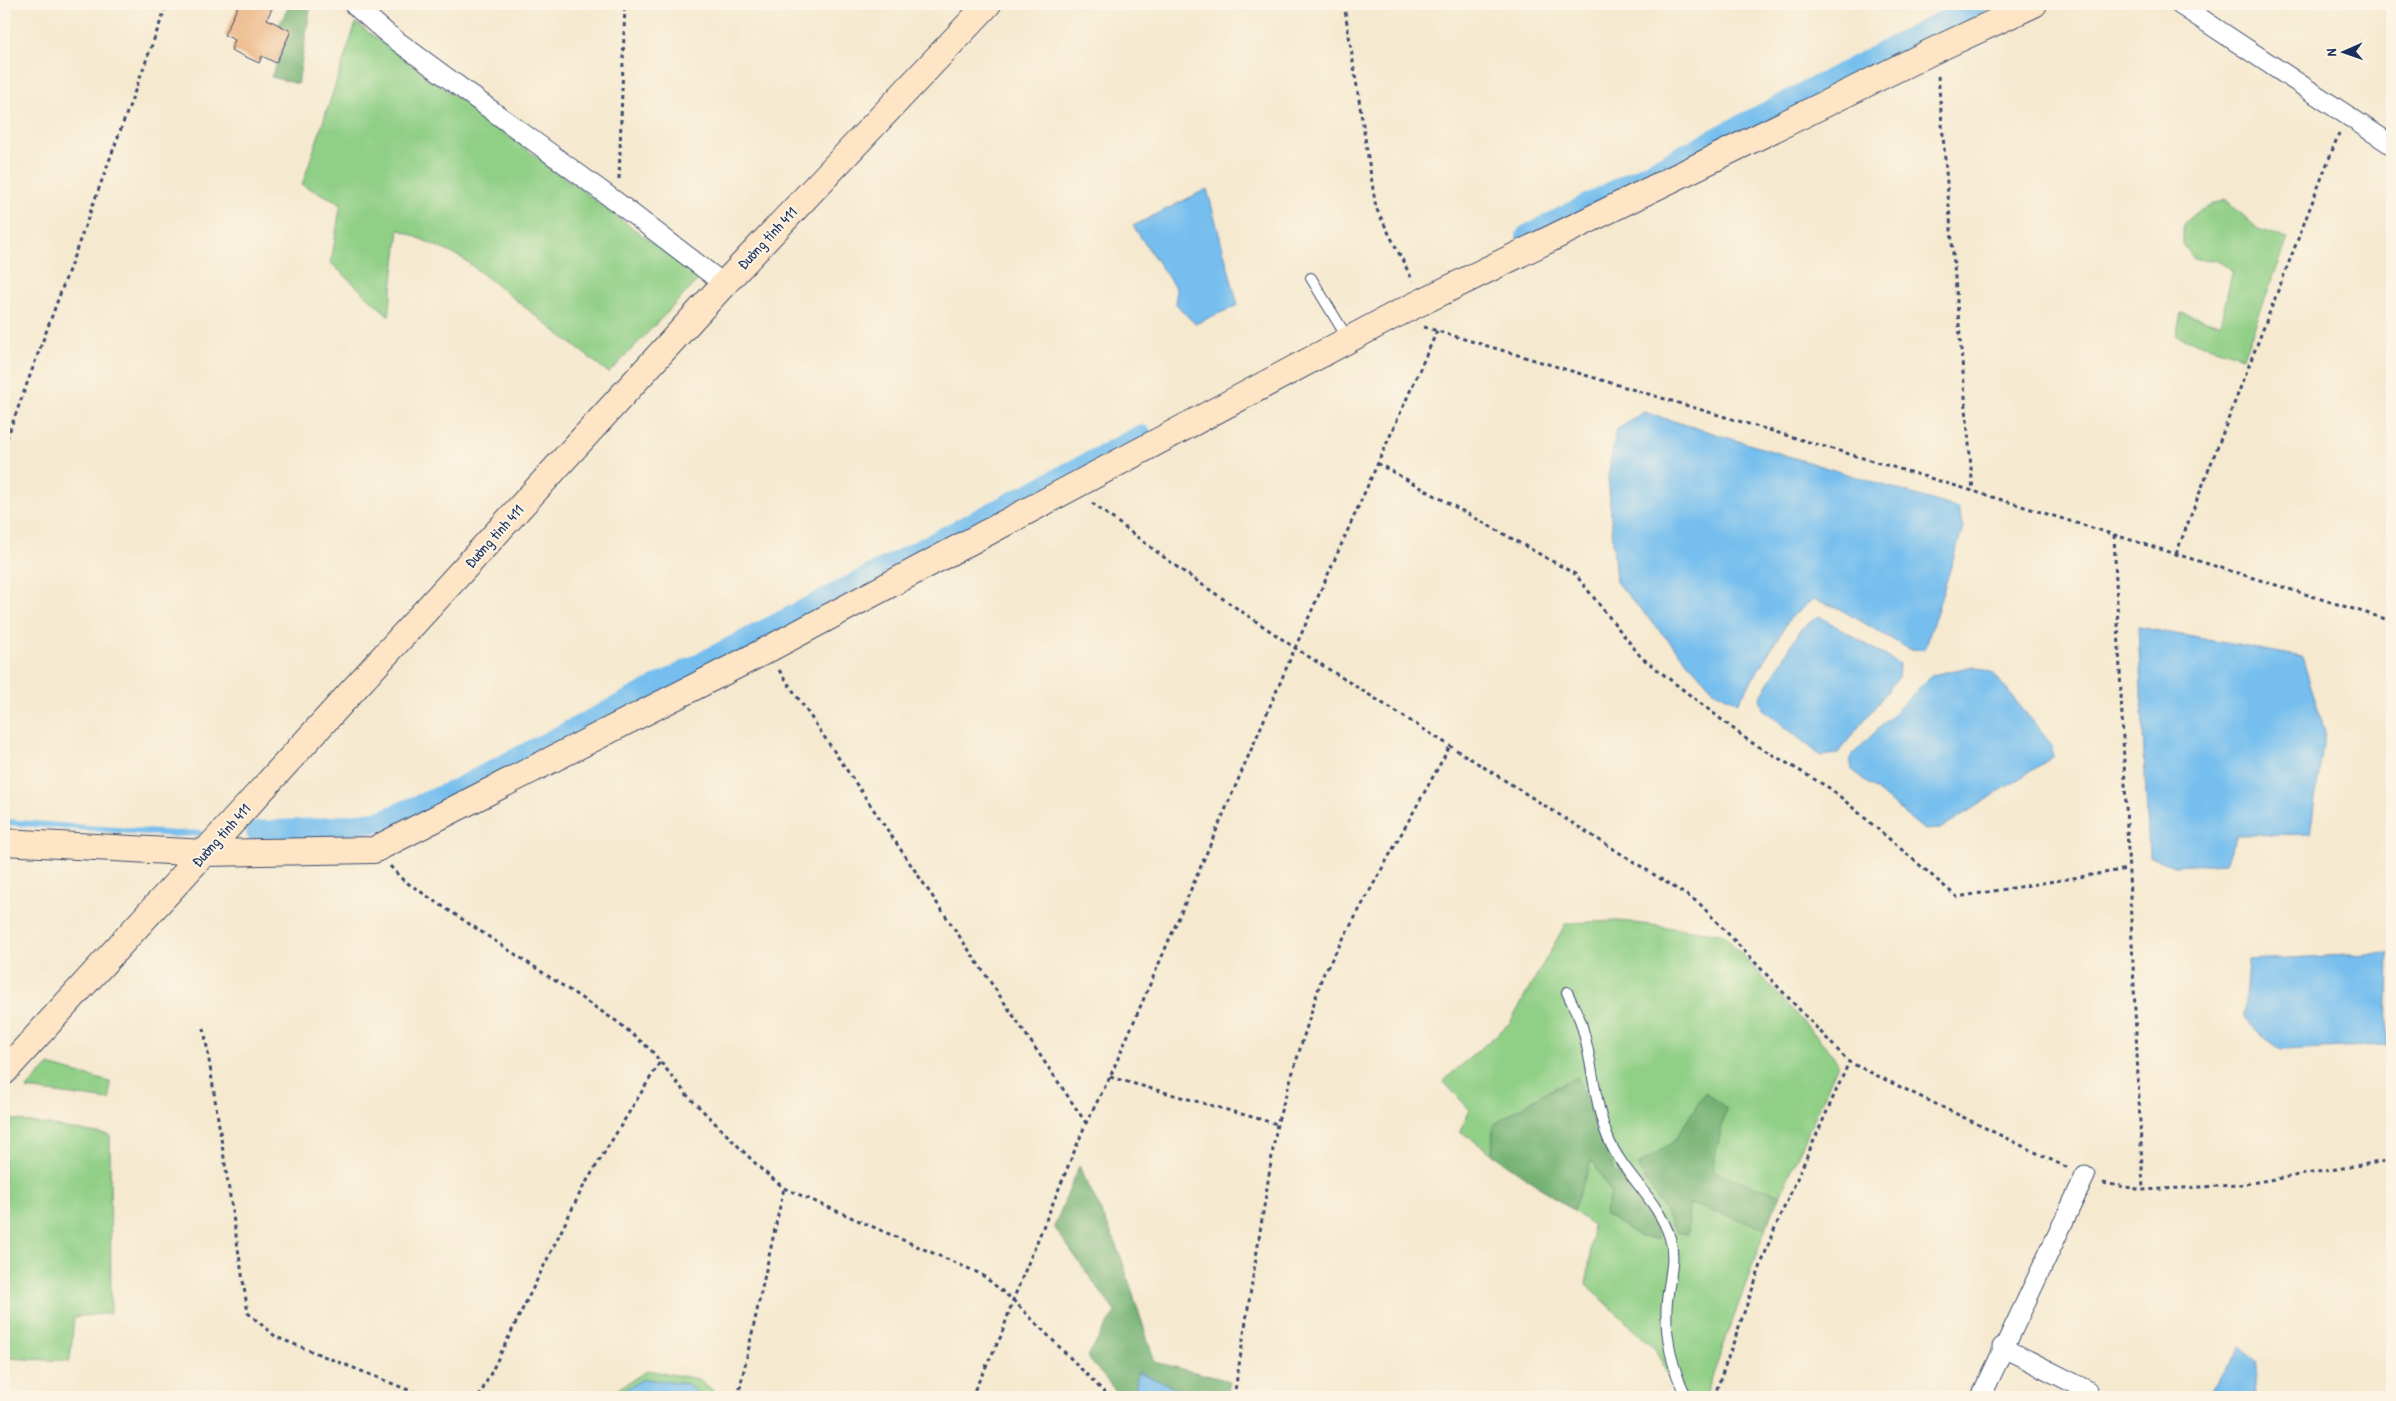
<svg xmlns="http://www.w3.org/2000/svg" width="2396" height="1401" font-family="'Patrick Hand',sans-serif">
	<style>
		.green { fill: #90cf86; stroke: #567f72 }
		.forest { fill: #74b273; stroke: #487068 }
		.water { fill: #75beee; stroke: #4876a6 }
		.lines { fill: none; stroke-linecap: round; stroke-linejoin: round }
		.stream { stroke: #75beee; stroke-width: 6 }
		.canal { stroke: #75beee; stroke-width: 22 }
		.building { fill: #e9aa74 }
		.lane-casing { stroke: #3c4b6f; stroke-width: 12 }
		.street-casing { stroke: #3c4b6f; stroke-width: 21 }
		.secondary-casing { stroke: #3c4b6f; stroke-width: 28 }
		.path { stroke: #3c4b6f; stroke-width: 3; stroke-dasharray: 4 4; stroke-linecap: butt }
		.lane { stroke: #fff; stroke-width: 10 }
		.street { stroke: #fff; stroke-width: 19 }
		.secondary { stroke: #fde5c5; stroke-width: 26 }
		.labels { text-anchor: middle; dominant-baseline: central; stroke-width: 4; stroke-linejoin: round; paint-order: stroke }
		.street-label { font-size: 15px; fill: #1b2f5e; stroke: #fcf5e5 }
	</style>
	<rect width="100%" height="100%" fill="#fcf5e5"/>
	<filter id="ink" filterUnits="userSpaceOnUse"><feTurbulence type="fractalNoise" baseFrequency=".02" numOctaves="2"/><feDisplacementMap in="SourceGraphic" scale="10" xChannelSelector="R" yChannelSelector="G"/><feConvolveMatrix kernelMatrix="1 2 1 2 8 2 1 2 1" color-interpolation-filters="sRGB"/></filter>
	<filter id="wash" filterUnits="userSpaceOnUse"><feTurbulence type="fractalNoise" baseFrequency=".0096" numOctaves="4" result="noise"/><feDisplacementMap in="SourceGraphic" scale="20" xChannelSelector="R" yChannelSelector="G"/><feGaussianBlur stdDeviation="1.12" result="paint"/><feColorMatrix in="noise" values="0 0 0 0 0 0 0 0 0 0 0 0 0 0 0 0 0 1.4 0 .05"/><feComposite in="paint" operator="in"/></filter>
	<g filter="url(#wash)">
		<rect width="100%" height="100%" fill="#f5e9cf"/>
		<path class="green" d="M356 23 700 278 609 373 462 258 399 229 389 316 331 263 341 203 302 185Z
			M2225 199 2258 229 2288 239 2243 357 2176 336 2181 313 2220 324 2233 270 2215 260 2194 259 2183 244V224L2200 210Z
			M1618 921 1723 934 1831 1052 1838 1064 1766 1228 1705 1397H1679L1655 1349 1587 1285 1593 1225 1460 1131 1470 1110 1443 1081 1510 1023 1566 923Z
			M49 1065 110 1082V1100L26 1089Z
			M4 1118 110 1135 111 1313 74 1317 70 1361 4 1358Z
			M648 1370 699 1379 721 1397H702L687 1384 643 1379 613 1397H605Z
			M567 1391 593 1397H564Z"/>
		<path class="forest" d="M290 4H311L298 84 271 77 291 31 279 25Z
			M1577 1077 1615 1172 1643 1200 1659 1239 1640 1237 1604 1214 1611 1193 1592 1160 1573 1210 1492 1154 1493 1125 1544 1093Z
			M1705 1092 1726 1108 1712 1171 1781 1195 1766 1228 1689 1204 1688 1234 1677 1232 1637 1166 1674 1141Z
			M1079 1166 1117 1245 1155 1362 1230 1381 1227 1397H1197L1138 1372 1135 1390 1142 1397H1121L1087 1357 1115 1312 1054 1227Z"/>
		<path class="water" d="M1207 189 1238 305 1195 324 1176 304V289L1133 226Z
			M1644 412 1958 508 1963 528 1925 649H1909L1838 608 1813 599 1790 618 1738 703 1713 690 1616 582 1608 477 1616 430Z
			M1819 616 1899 664 1898 678 1837 754 1821 756 1763 709 1760 698 1801 629Z
			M2138 627 2302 657 2325 732 2310 834 2237 835 2225 863 2174 866 2149 856Z
			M1974 666 1993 673 2051 744 2053 757 1940 829 1924 830 1852 770 1850 757 1932 675Z
			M2389 953 2387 1045 2282 1050 2258 1033 2244 1016 2248 960Z
			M2240 1347 2257 1361 2254 1395 2257 1397H2207Z
			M1138 1372 1197 1397H1142L1135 1390Z
			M643 1379 687 1384 702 1397H613Z"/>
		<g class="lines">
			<path class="stream" d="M4 822 176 834 199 833"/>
			<path class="canal" d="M1527 236 1977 4
				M257 832 320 829 382 821 454 791 1141 436"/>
		</g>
		<g id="blocks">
			<path class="building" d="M239 4H274L267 19 291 31 276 63 262 56 259 63 231 50 235 40 224 35Z"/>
		</g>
	</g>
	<g filter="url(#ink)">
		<use href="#blocks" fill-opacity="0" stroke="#3c4b6f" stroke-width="1"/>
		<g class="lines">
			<defs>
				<path id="lane" d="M1311 278 1348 339
					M1567 992C1571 1001 1576 1011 1580 1020 1593 1058 1593 1100 1608 1138 1623 1174 1658 1199 1670 1238 1676 1259 1669 1280 1667 1301 1664 1332 1672 1371 1687 1397"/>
				<path id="street" d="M353 4 389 35 618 203 724 284
					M2179 4 2392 145
					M2002 1347 2087 1390
					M1981 1397 2085 1176"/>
				<path id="secondary" d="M4 842 205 853 374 850 765 651 1391 317 1935 50 2034 4
					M4 1072 724 284 988 4"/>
			</defs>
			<use href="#lane" class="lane-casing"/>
			<use href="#street" class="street-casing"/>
			<use href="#secondary" class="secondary-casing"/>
			<path class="path" d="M1344 4 1376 208 1413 281
				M1938 76 1973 491
				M619 179 625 4
				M1424 327 1973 491 2392 621
				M4 446 167 4
				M1377 463 1575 574 1641 657 1749 741 1831 789 1957 897 2128 869
				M1092 503 1181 570 1295 648 1699 903 1849 1062 2068 1168
				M2114 535 2143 1190
				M2176 554 2339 133
				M779 670 1086 1123
				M390 866 403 880 619 1023 651 1050 686 1094 762 1170 784 1188 981 1274 1013 1300 1109 1397
				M204 1028 248 1313 276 1337 426 1397
				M1110 1077 1277 1124
				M2103 1183 2143 1190 2238 1185 2392 1160
				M479 1397 582 1189 660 1062
				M738 1397 784 1188
				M971 1397 1001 1336 1013 1300 1086 1123 1110 1077 1295 648 1437 331
				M1234 1397 1277 1124 1322 977 1450 746
				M1714 1397 1771 1237 1849 1062"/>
			<use href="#lane" class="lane"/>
			<use href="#street" class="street"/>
			<use href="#secondary" class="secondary"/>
		</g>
	</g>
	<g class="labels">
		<g class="street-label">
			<text transform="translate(767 238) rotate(-47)">Đường tỉnh 411</text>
			<text transform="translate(494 536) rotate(-48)">Đường tỉnh 411</text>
			<text transform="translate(221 835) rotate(-48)">Đường tỉnh 411</text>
		</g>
	</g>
	<rect width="2396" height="1401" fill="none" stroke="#fcf5e5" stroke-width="20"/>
	<g transform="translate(2344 52) rotate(268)" stroke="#fcf5e5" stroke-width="4" paint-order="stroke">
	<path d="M0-4L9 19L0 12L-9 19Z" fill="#1b2f5e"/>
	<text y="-8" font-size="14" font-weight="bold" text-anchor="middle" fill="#1b2f5e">N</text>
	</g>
</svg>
